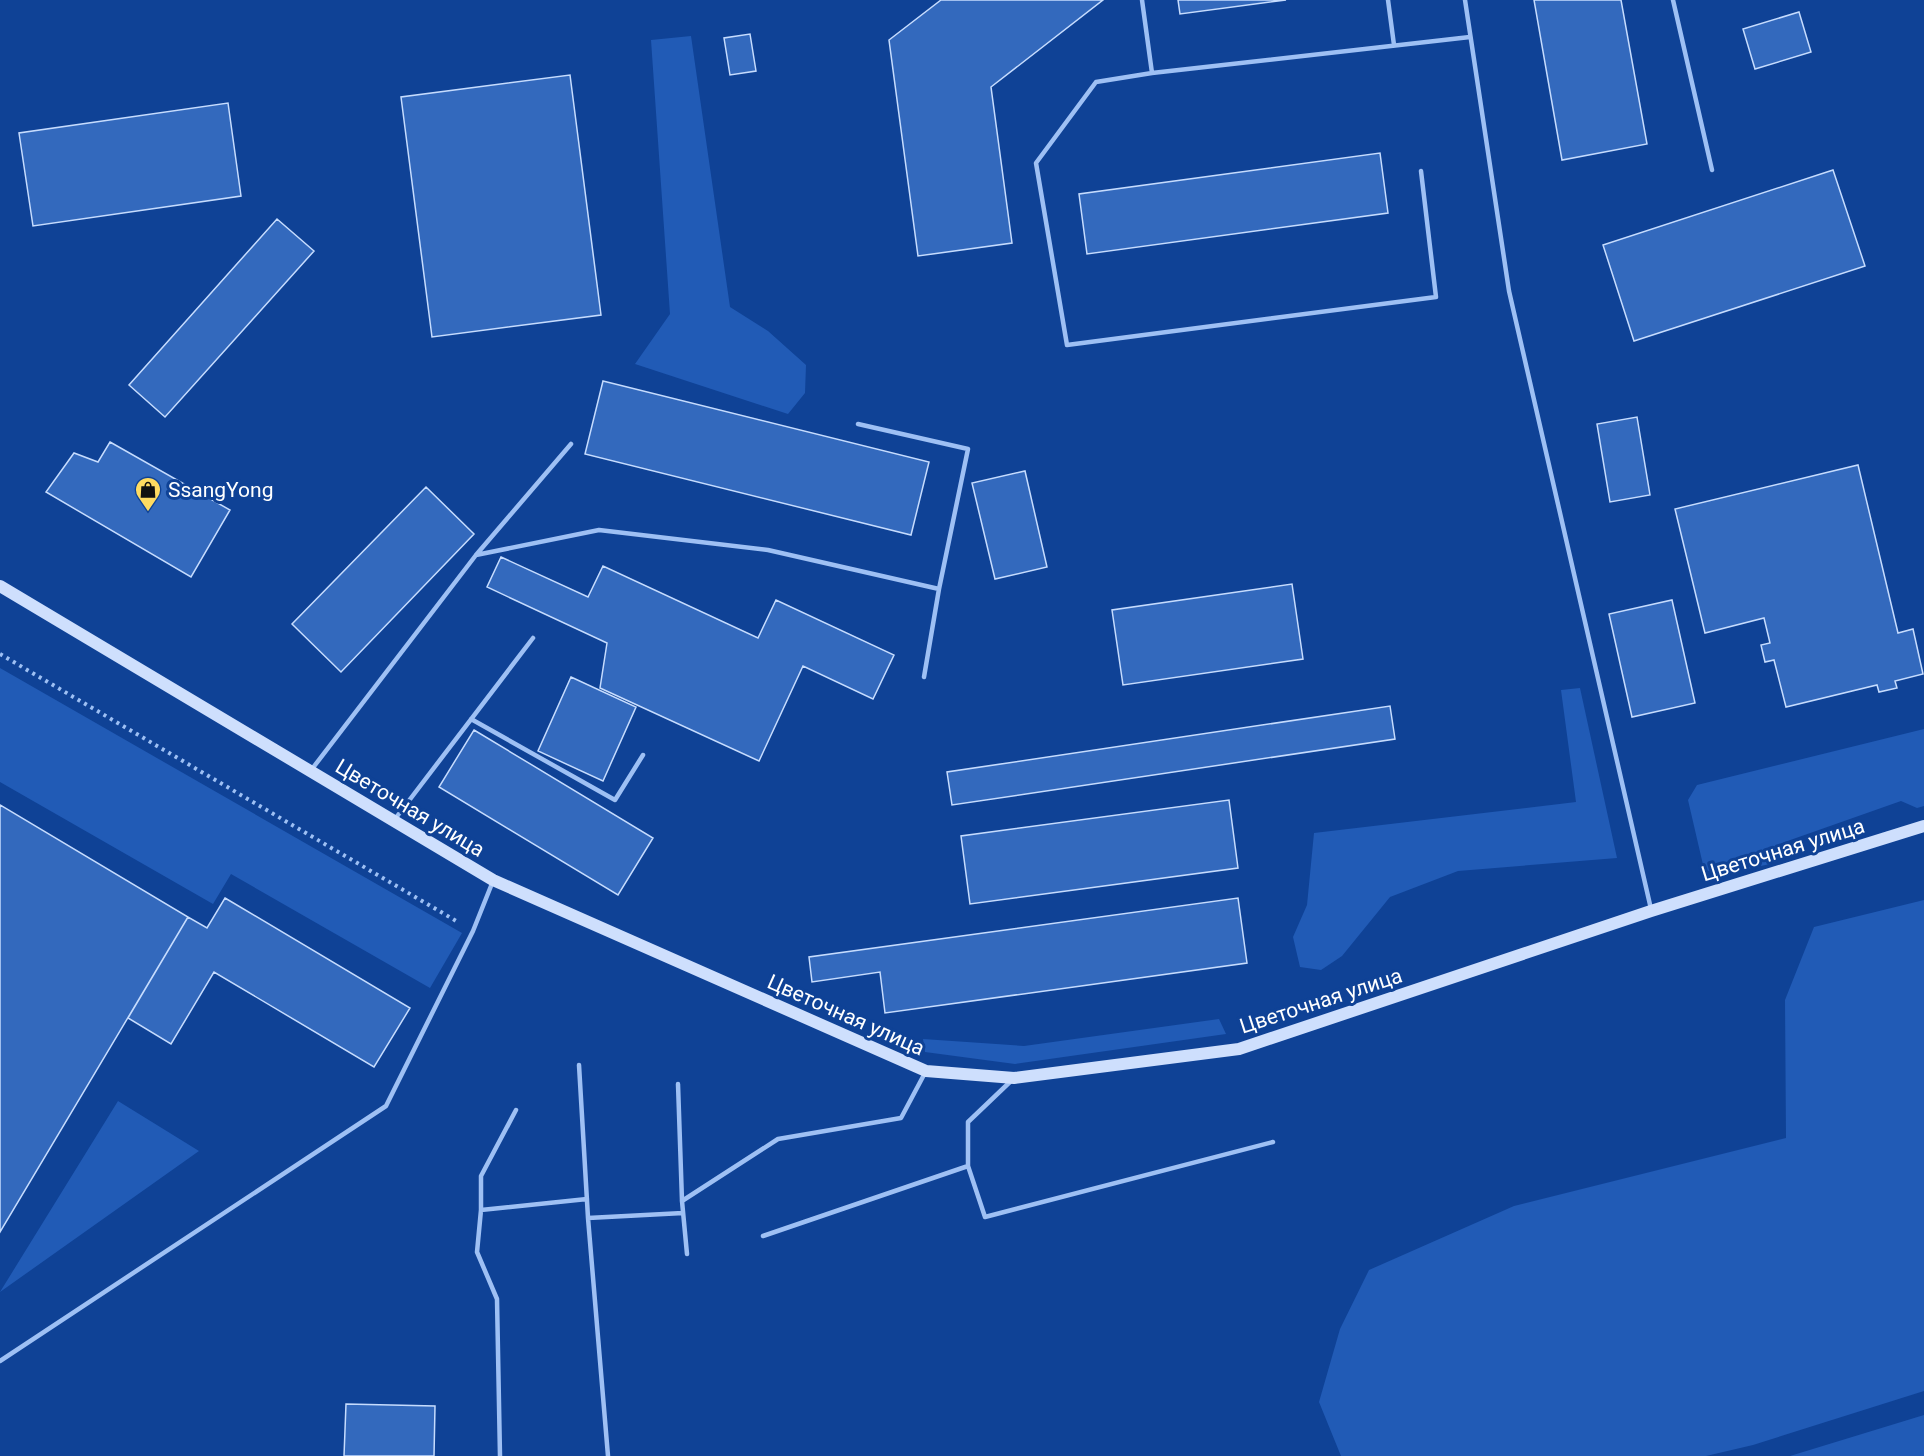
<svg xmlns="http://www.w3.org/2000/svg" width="1924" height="1456" font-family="Roboto,sans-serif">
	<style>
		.green { fill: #215bb6 }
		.building { fill: #3369bd; stroke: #c6dcfe; stroke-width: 1.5 }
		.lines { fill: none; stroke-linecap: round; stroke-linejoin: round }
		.path { stroke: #9ec0f4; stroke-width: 4; stroke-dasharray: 3 4.5; stroke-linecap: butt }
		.lane { stroke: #9ec0f4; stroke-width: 4.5 }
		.secondary { stroke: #cedffd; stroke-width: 12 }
		.labels { text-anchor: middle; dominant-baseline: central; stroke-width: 6; stroke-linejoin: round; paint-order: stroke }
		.poi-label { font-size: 21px; fill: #fff; stroke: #0f4296; text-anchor: start }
		.street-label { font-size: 21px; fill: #fff; stroke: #0f4296 }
	</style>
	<rect width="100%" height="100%" fill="#0f4296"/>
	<path class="green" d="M691 36 730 307 768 331 806 365 805 393 788 414 635 364 670 314 651 40Z
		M0 668 462 933 430 988 231 874 213 904 0 782Z
		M1580 688 1617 858 1458 871 1390 897 1342 956 1321 970 1300 967 1293 937 1307 905 1314 833 1576 802 1561 690Z
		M1924 729V806L1917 808 1901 801 1779 844 1770 864 1719 875 1704 869 1688 800 1697 785Z
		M1924 900V1391L1753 1445 1706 1456H1341L1319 1402 1340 1329 1369 1270 1514 1206 1786 1138 1785 1000 1814 927Z
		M1219 1019 1226 1034 1015 1064 925 1052 923 1039 1024 1046Z
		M118 1101 199 1151 0 1292Z
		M1924 1415V1456H1790Z"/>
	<path class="building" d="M941 0H1103L991 87 1012 243 918 256 889 40Z
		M1178 0H1286L1180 14Z
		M1534 0H1621L1647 144 1562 160Z
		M1799 12 1811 52 1755 69 1743 29Z
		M750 34 756 71 730 75 724 38Z
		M570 75 601 315 432 337 401 97Z
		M228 103 241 196 33 226 19 133Z
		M1380 153 1388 213 1087 254 1079 194Z
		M1833 170 1865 266 1634 341 1603 245Z
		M277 219 314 251 165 417 129 385Z
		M603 381 929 462 911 535 585 454Z
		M1637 417 1650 495 1610 502 1597 424Z
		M110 442 230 510 191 577 46 492 74 453 98 462Z
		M1858 465 1898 633 1913 629 1923 674 1895 681 1897 688 1879 692 1877 685 1786 707 1774 660 1765 662 1761 645 1770 643 1764 618 1705 633 1675 509Z
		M1025 471 1047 567 995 579 972 483Z
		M426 487 474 534 341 672 292 624Z
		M501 557 588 597 603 566 758 638 776 600 894 655 873 699 803 666 759 761 600 688 607 643 487 587Z
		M1292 584 1303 659 1123 685 1112 610Z
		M1672 600 1695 703 1632 717 1609 614Z
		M571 677 636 707 603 781 538 751Z
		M1390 706 1395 739 952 805 947 772Z
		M474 730 653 838 618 895 439 787Z
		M1229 800 1238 868 970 904 961 836Z
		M0 805 188 917 0 1232Z
		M225 898 410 1008 374 1067 214 972 171 1044 128 1018 188 917 207 928Z
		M1238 898 1247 963 885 1013 880 972 812 982 809 957Z
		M346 1404 435 1406 434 1456H344Z"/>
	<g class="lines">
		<path class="path" d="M0 654 458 922"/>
		<path class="lane" d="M1142 0 1152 73
			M1388 0 1394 45
			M1465 0 1509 291 1651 909
			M1673 0 1712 170
			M1421 171 1436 297 1067 345 1036 163 1096 82 1152 73 1470 37
			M858 424 968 449 939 589
			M476 555 599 530 768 550 939 589 924 677
			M471 719 615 800 643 755
			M312 769 476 555 571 444
			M395 819 533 638
			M579 1065 588 1218 608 1456
			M1012 1080 968 1122V1166L985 1217 1273 1142
			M678 1084 682 1201 687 1254
			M682 1201 778 1139 901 1118 926 1071
			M481 1210 587 1199
			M588 1218 683 1213
			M763 1236 968 1166
			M0 1361 386 1106 473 931 493 881
			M500 1456 497 1299 477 1252 481 1210V1176L516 1110"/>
		<path class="secondary" d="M0 586 493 880 926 1071 1014 1078 1239 1049 1651 911 1924 826"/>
	</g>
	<defs>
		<symbol id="shop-pin" viewBox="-11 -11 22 30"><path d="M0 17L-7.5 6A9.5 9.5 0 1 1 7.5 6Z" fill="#ffdb61" stroke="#0f4296"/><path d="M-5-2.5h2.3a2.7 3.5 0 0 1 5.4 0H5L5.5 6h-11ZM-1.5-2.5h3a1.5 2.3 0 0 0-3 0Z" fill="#111"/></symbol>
	</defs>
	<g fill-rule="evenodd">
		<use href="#shop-pin" x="133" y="475" width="30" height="40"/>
	</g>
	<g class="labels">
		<g class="poi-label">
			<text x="168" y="490">SsangYong</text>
		</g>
		<g class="street-label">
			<text transform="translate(410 808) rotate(31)">Цветочная улица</text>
			<text transform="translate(1783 850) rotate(-17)">Цветочная улица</text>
			<text transform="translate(1321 1001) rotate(-18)">Цветочная улица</text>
			<text transform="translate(846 1015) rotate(24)">Цветочная улица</text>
		</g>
	</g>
</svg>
